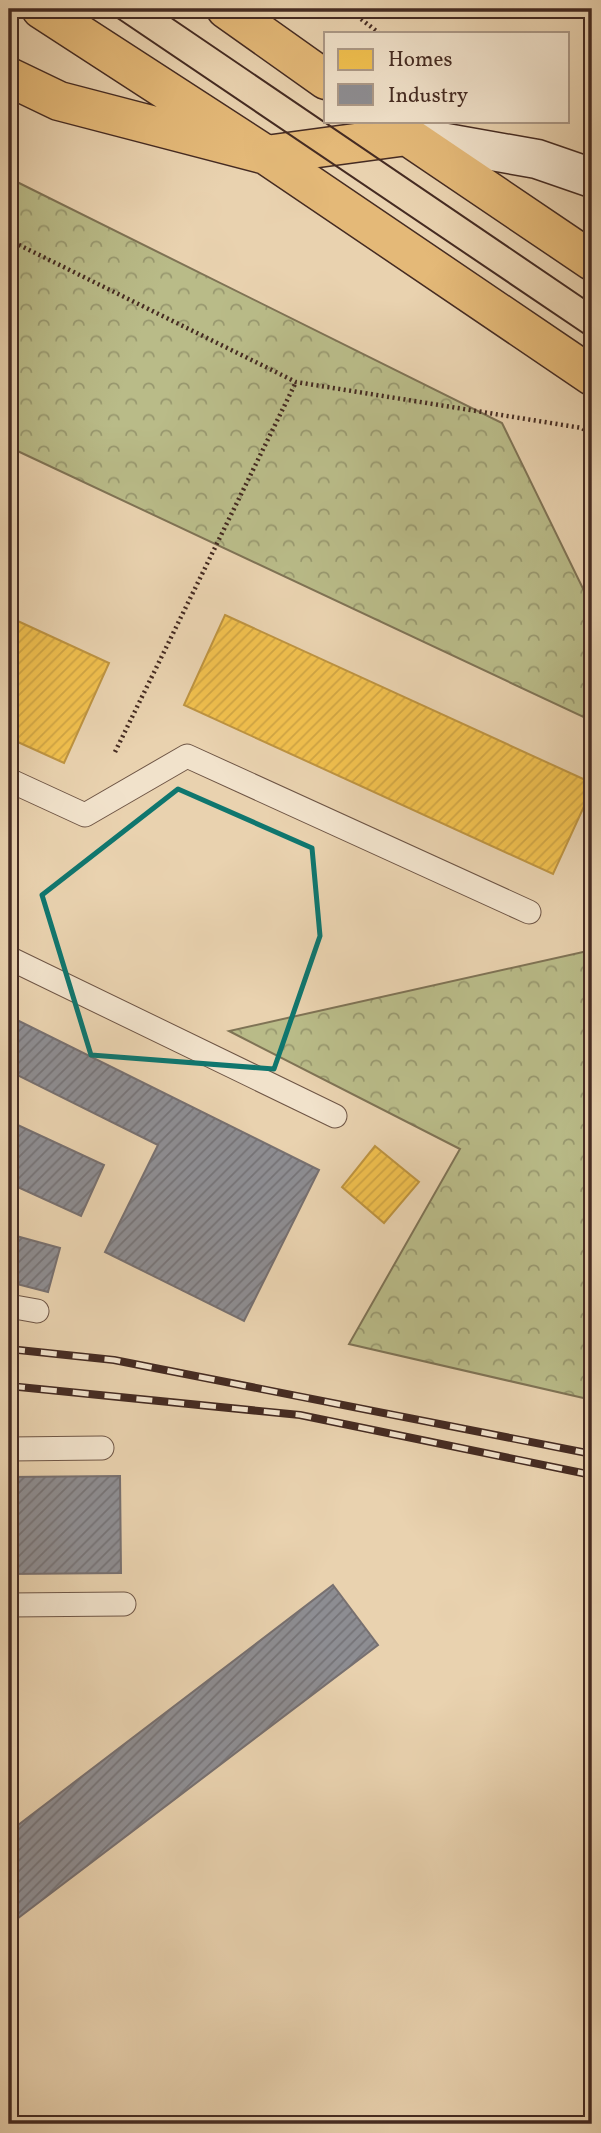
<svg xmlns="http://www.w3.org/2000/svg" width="601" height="2133" font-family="Vollkorn,serif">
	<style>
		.forest { fill: url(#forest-crowns); stroke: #7f7355; stroke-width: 2 }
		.homes { fill: url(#homes-hatch); stroke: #be9441; stroke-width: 2 }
		.industry { fill: url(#industry-hatch); stroke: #777070; stroke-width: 2 }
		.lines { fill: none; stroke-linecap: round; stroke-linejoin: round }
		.lane-casing { stroke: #6e5545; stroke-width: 25 }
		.secondary-casing { stroke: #452b22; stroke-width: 41 }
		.primary-casing { stroke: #452b22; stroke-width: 41 }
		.path { stroke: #452b22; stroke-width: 4.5; stroke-dasharray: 2 3.5; stroke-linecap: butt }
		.lane { stroke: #f1e2cb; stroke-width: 23 }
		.secondary { stroke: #f1e2cb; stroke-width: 38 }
		.primary { stroke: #e4b978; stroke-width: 38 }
		.tram { stroke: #452b22; stroke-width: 2 }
		.rail-casing { stroke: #452b22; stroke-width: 8 }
		.rail { stroke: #f1e2cb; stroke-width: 5; stroke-dasharray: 16; stroke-linecap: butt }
		.marked { fill: none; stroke: #0f766e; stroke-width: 5; stroke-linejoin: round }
	</style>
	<defs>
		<pattern id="forest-crowns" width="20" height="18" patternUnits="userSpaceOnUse" patternTransform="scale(1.75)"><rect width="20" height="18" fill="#b9bb88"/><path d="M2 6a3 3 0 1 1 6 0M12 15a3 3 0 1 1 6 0" fill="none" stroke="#98986f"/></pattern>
		<pattern id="homes-hatch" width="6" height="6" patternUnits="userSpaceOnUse" patternTransform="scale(1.75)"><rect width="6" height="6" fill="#f2c14e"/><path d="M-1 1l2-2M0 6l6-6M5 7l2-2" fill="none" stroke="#d1a644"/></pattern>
		<pattern id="industry-hatch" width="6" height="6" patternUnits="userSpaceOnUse" patternTransform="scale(1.75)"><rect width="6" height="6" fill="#8d8d92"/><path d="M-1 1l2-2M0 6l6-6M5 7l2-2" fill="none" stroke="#757377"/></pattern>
	</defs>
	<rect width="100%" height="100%" fill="#e9d2af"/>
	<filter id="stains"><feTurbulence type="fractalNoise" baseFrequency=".00286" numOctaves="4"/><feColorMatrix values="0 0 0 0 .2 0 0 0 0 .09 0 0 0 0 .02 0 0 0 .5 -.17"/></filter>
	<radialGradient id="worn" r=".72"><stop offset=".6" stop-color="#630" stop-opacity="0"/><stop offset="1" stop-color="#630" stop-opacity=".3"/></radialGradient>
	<path class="forest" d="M9 178 502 423 592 607V721L9 447Z
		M592 950V1400L349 1344 460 1149 229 1031Z"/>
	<path class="homes" d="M225 615 592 783V789L553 874 184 705Z
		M9 617 109 663 64 763 9 738Z
		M375 1146 419 1182 384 1223 342 1187Z"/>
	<path class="industry" d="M9 1016 319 1170 244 1321 105 1252 158 1145 9 1071Z
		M9 1121 104 1165 81 1216 9 1183Z
		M9 1234 60 1248 48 1292 9 1282Z
		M120 1476 121 1573 9 1574V1477Z
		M333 1585 378 1645 9 1925V1832Z"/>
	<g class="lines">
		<defs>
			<path id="lane" d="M9 780 85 815 187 756 529 912
				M9 958 335 1116
				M9 1306 37 1311
				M9 1449 102 1448
				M9 1605 124 1604"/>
			<path id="secondary" d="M407 136 537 159 592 178"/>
			<path id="primary" d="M41 9 266 155 592 376
				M226 9 326 80
				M9 77 59 101 266 155 407 136
				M385 121 592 261"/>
		</defs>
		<use href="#lane" class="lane-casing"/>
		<use href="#secondary" class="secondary-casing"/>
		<use href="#primary" class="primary-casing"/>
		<path class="path" d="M348 9 379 33
			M9 240 296 382 582 428 592 435
			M115 752 296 382"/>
		<use href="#lane" class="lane"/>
		<use href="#secondary" class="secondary"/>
		<use href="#primary" class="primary"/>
		<path class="tram" d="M104 9 592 339
			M158 9 592 304"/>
		<defs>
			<path id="rail" d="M9 1349 114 1360 592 1454
				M9 1386 300 1415 592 1475"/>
		</defs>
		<use href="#rail" class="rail-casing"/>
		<use href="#rail" class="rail"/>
	</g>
	<path class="marked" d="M178 789 312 848 320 936 274 1069 91 1055 42 895Z"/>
	<rect width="601" height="2133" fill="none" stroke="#e9d2af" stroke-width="35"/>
	<rect x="10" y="10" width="580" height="2112" fill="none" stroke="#452b22" stroke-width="3.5"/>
	<rect x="18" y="18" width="566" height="2098" fill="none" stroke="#452b22" stroke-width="2"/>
	<rect x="324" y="32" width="245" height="91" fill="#f1e2cb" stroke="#ac9987" stroke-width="2"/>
	<rect x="338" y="49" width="35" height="21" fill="#f2c14e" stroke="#ac9987" stroke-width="2"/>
	<text x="388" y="66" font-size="21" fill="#452b22">Homes</text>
	<rect x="338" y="84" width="35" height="21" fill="#8d8d92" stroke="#ac9987" stroke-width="2"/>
	<text x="388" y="102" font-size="21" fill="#452b22">Industry</text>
	<rect width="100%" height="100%" filter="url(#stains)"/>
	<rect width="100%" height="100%" fill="url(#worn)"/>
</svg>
